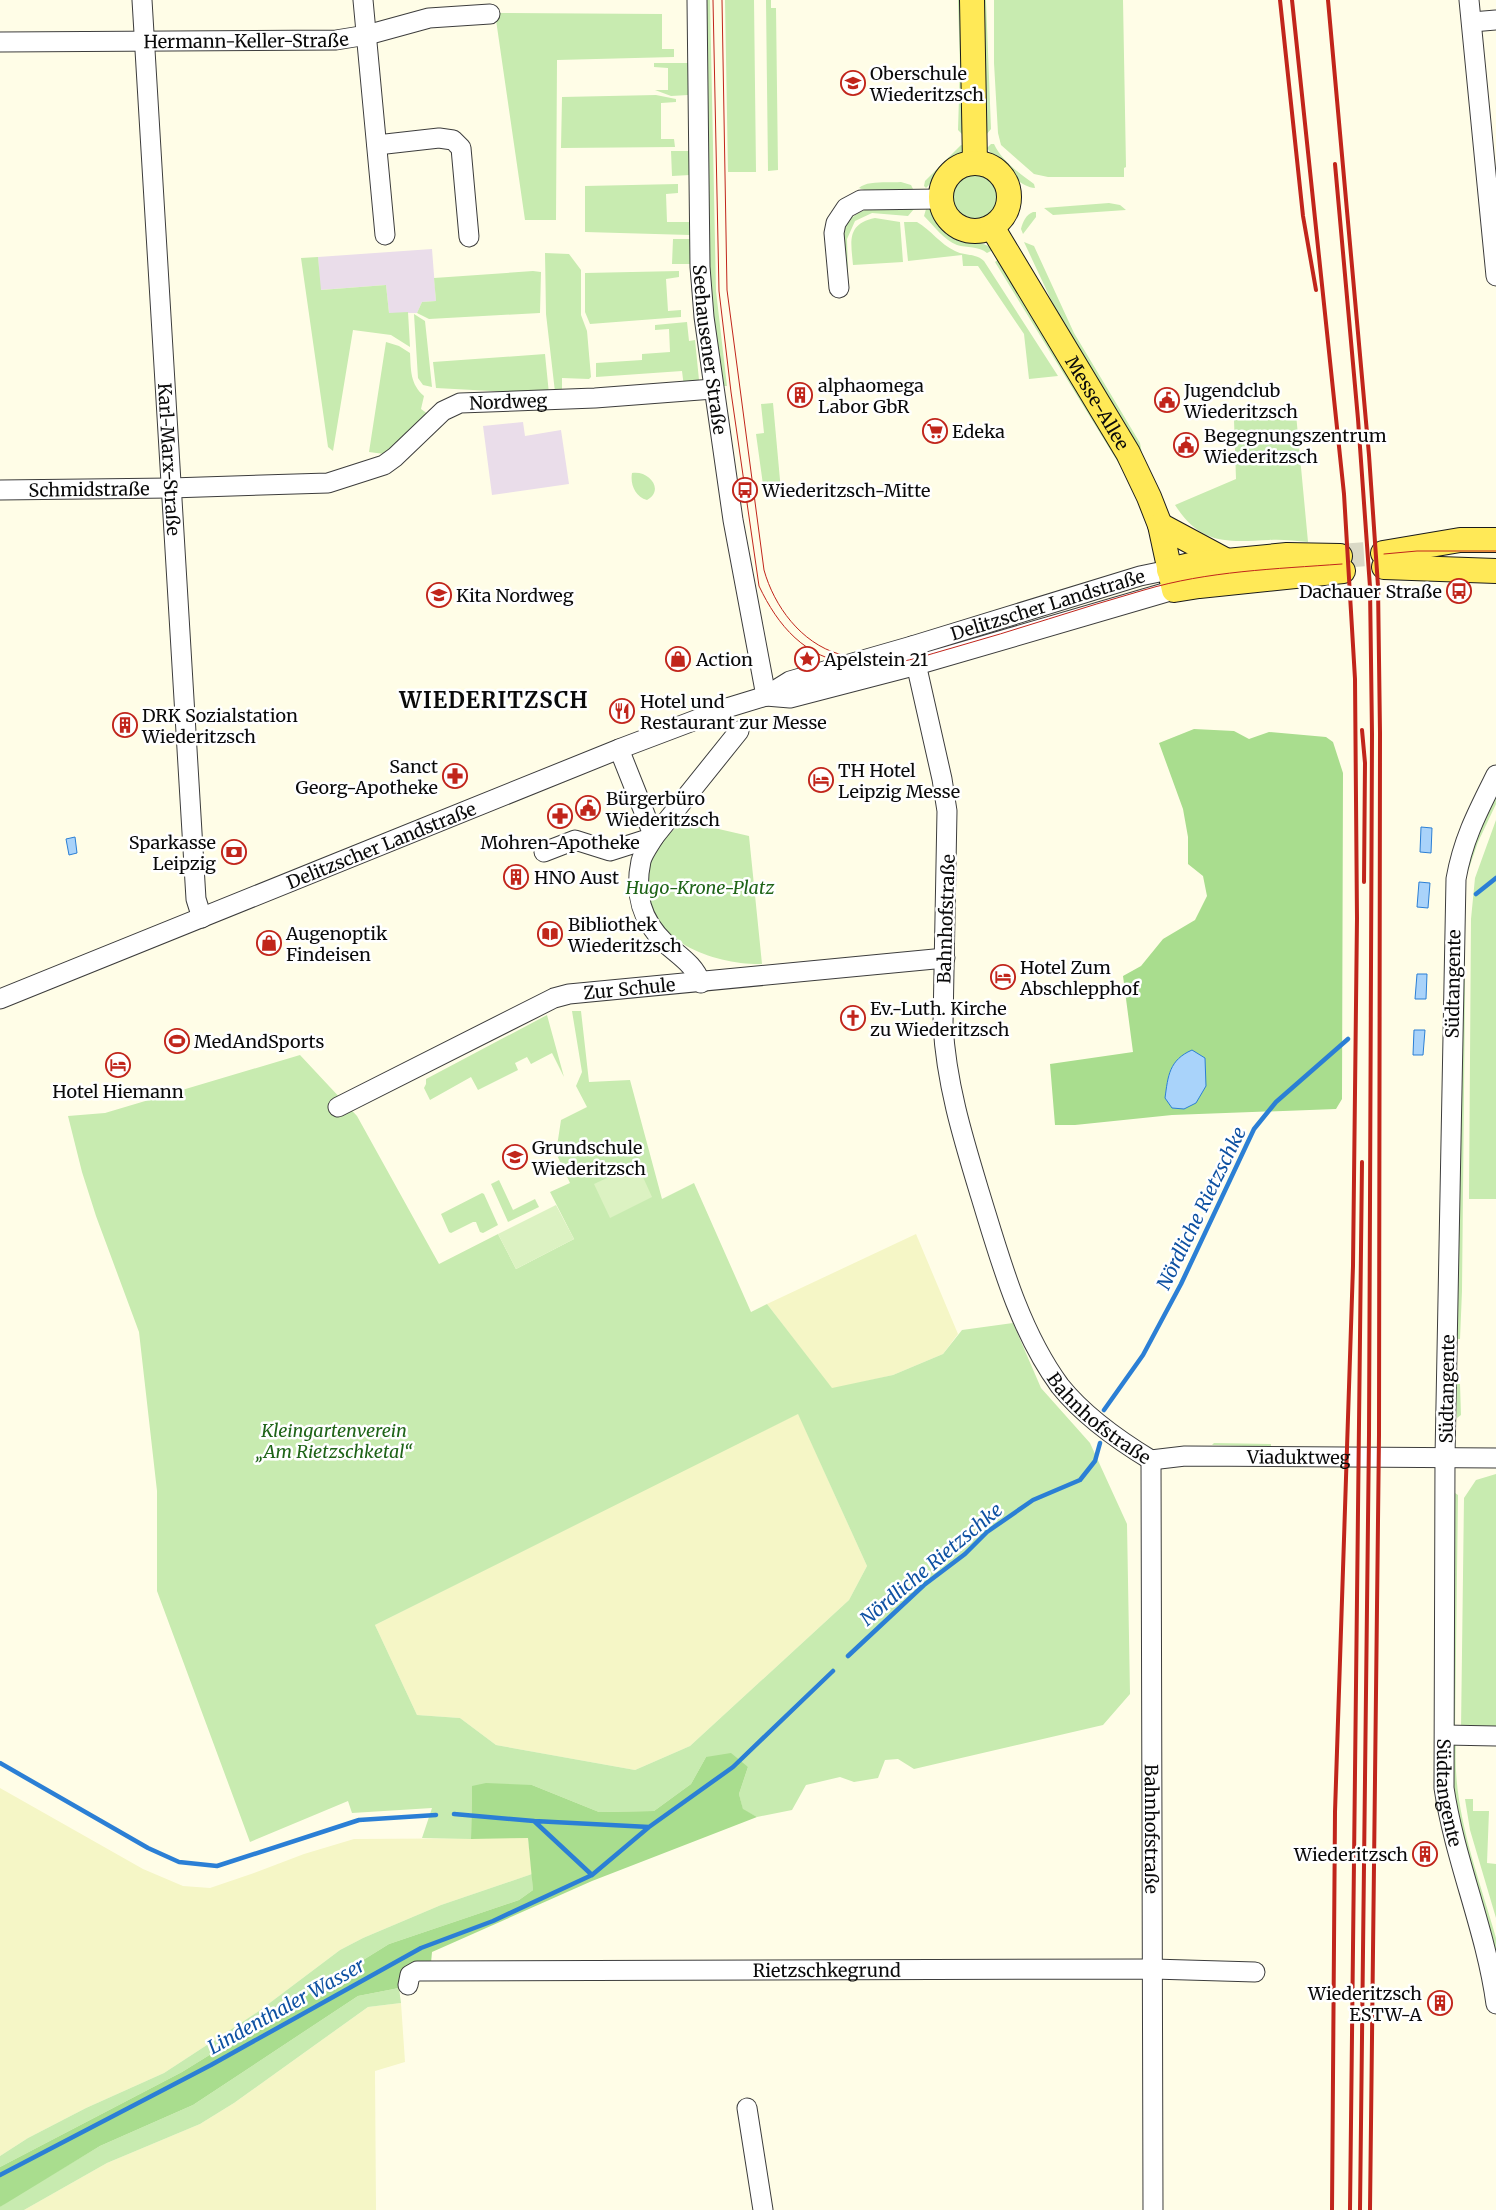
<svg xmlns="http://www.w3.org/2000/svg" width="1496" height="2210" font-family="Merriweather,serif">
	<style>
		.industrial { fill: #eaddea }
		.farmland { fill: #f5f6c6 }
		.green { fill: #c8ebb0; fill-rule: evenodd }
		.forest { fill: #a9dd8e }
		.pitch { fill: #dcf2c2 }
		.water { fill: #a9d3fa; stroke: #2b7fd5 }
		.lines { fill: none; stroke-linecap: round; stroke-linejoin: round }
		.stream { stroke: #2b7fd5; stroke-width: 4.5 }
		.major-tunnel { stroke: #dad9c6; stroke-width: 24; stroke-dasharray: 24 12; stroke-linecap: butt }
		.minor-casing { stroke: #3d3d3d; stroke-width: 21 }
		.major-casing { stroke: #1b1b1b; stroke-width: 26 }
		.minor { stroke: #fff; stroke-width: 19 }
		.major { stroke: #ffe957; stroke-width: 24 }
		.tram { stroke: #c1251b; stroke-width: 1 }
		.rail { stroke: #c1251b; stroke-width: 4 }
		.labels { text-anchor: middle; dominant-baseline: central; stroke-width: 5; stroke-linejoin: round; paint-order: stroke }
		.street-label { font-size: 18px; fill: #0a0a0a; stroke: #fff }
		.poi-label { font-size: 18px; fill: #0a0a0a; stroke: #fff; text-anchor: start }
		.park-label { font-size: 18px; font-style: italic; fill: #1f6418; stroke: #fff }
		.water-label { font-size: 19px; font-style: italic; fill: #0e51a2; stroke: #fff }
		.district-label { font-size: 22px; font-weight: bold; letter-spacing: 1px; fill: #0a0a0a; stroke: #fff }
	</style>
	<rect width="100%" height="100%" fill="#fffde7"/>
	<path class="industrial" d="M432 249 436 301 422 302 417 313H389L386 285 320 290 318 257Z
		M523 422 525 436 561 430 569 484 492 495 483 426Z"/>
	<path class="farmland" d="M916 1234 958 1334 943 1354 893 1375 832 1389 767 1304Z
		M798 1413 867 1566 849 1600 690 1746 635 1770 496 1745 460 1718 417 1715 375 1625Z
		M0 1788 143 1869 183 1886 210 1888 254 1873 304 1854 354 1839 528 1838 532 1874 441 1905 363 1938 340 1950 259 2011 164 2073 86 2108 28 2138 0 2156Z
		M401 2003 405 2062 375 2071 376 2210H24L107 2163 200 2124 234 2103 368 2007Z"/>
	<path class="green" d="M703 0H710L716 291 727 386H720L709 313Z
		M725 0H754L756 172H728Z
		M766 0H771V8H776L778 170 768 171Z
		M958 0H965L963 135 958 130 960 65Z
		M980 0H986L991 129 986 135Z
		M994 0H1123L1126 167 1124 168V177H1048L1034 174 1001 145 998 133 994 63Z
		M495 13 662 14V49H674V57L557 60 556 220H525Z
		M654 63H688V95L671 96 655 90H668V68L654 67Z
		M656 95 676 99V102L661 103V139H674L675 147 561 148 562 97Z
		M991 144H994C1001 160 1020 174 1034 184L1035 188C1018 187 1002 164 990 152L987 148Z
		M961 145 964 146 961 153 926 188 924 186 925 181Z
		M671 151H689L690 175 672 176Z
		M952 198a23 23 0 1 1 46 0a23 23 0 1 1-46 0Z
		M901 182 911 185 913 189 870 192 859 188C867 180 890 183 901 182Z
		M678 184V193L666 194 667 222H690V235L585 232V186Z
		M1109 203 1120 205 1126 210 1053 215 1044 208Z
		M871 208 914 209 908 216 872 213 855 221 847 239 848 274 847 273C843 242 834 219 871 208Z
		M926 209 931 210C938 222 949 235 963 240 974 243 984 241 993 250L987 253C979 246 967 248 957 245 944 240 934 226 924 216Z
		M1033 212H1036V217L1023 234 1021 229C1023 221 1026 215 1033 212Z
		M875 218 900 222 903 262 853 265C851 242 846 224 875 218Z
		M904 222H917C931 230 940 244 955 251 964 256 976 253 984 261L1058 376 1029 379 1024 334 978 266H963L962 255 908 261Z
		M673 239H691V264H672Z
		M1024 242 1034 246 1074 333 1140 443 1143 459 1068 336Z
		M545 253 569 254 581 270V315L587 331 591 377 589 379 562 378V392H555L546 314Z
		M318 257 321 290 386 285 389 313 408 312 410 347 391 335 353 330 333 451 328 447 301 258Z
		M999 259 1126 470 1119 464 995 262Z
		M533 271 541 272 540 313 429 319 417 313 422 302 436 301 434 278Z
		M679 271V277L666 279 668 311 681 310V317L590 324 585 312V273Z
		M414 314 425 321 432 387 423 385 418 378Z
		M687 322 689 341 695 340 699 380 697 383 684 387 682 371 596 377V363L642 360V354L670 352 669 329 655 330V325Z
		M386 342 399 346 410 353C411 370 410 384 424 396L421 409 428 414 392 455 369 452Z
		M545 354 549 394 436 388 433 362Z
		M773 403 781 491 764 492 756 434 764 433 761 404Z
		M1296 414 1308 542C1295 541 1282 539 1269 540 1226 542 1201 545 1175 505L1236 479 1234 420Z
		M632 473C649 470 665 490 647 500 635 497 630 484 632 473Z
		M1496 796V804L1478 842 1465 880 1474 840Z
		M1496 820V1199H1469L1471 919 1475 878Z
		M684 821 749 836 762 964C715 965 649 942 646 887 645 874 648 858 656 847 663 837 676 829 684 821Z
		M1464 922 1465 994 1462 1291 1460 1339H1456Z
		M572 1011H581L589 1082 630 1080 662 1199 694 1183 751 1312 767 1304 832 1388 893 1375 943 1354 962 1330 1013 1323 1041 1388 1090 1443 1127 1524 1130 1694 1103 1725 914 1769 898 1759 885 1760 878 1778 854 1782 840 1777 806 1785 792 1810 757 1817 743 1810 739 1794 748 1767 706 1757 691 1784 654 1811 599 1812 532 1785 472 1787 471 1839 422 1838 432 1808 352 1813 348 1801 250 1842 157 1591V1491L139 1332 96 1216 82 1172 68 1116 105 1113 300 1055 357 1116 439 1264 498 1234 516 1269 574 1239 550 1192 570 1183 556 1153 561 1120 587 1107 576 1086 582 1072ZM798 1414 867 1566 849 1600 690 1746 635 1770 496 1745 460 1718 417 1715 375 1625Z
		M547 1015 564 1077 552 1053 531 1064 527 1057 515 1063 518 1070 478 1090 471 1077 430 1100 424 1088 426 1084V1079Z
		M499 1180 513 1210 535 1199 539 1207 508 1222 491 1184Z
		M482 1193 484 1194 498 1225 483 1233 480 1232 476 1222H473L451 1233 449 1232 441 1214Z
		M1456 1384H1460L1461 1415 1457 1418Z
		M1214 1443 1271 1444V1451L1249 1448 1245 1446 1212 1445Z
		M1496 1474V1730H1461L1464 1498 1476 1480Z
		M1455 1493 1458 1495 1455 1728 1451 1719Z
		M1456 1743C1452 1810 1478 1874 1496 1938V1951C1485 1918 1437 1768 1456 1743Z
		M1465 1799H1473V1811H1489L1487 1863 1496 1864V1918L1470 1830Z
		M532 1874 533 1890 519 1900 389 1944 182 2072 0 2167V2156L28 2138 86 2108 164 2073 259 2011 340 1950 363 1938 441 1905Z
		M399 1988 401 2003 368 2007 234 2103 200 2124 107 2163 24 2210H0V2207L8 2201 100 2146 193 2105 358 1996Z"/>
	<path class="forest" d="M1194 729 1234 731 1249 739 1269 732 1326 737 1333 742 1343 773 1342 1099 1336 1109 1172 1115 1075 1125H1055L1050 1064 1133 1052 1123 976 1141 966 1163 939 1195 920 1207 896 1203 876 1188 864V837L1183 809 1159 743Z
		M731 1753 748 1767 739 1794 743 1809 757 1817 592 1881 432 1952 431 1963 403 1973 399 1988 358 1996 193 2105 100 2146 0 2207V2167L182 2072 389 1944 519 1900 533 1890 528 1838 471 1839 472 1786 486 1783 532 1785 599 1812 654 1811 691 1784 706 1757Z"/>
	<path class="pitch" d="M637 1164 652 1197 610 1218 594 1184Z
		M556 1205 574 1239 516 1269 498 1234Z"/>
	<path class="water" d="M1421 827 1432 828 1431 853 1420 852Z
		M75 837 77 853 69 855 66 839Z
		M1419 882 1430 883 1428 908 1417 907Z
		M1417 974H1427L1426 999H1415Z
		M1414 1030H1425L1423 1055H1413Z
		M1192 1050 1205 1058 1206 1086 1196 1103 1184 1109 1172 1108 1165 1098C1168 1076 1169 1060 1192 1050Z"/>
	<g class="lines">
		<path class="stream" d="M1476 894 1496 878
			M1104 1410 1143 1355 1181 1284 1254 1129 1276 1102 1348 1039
			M848 1656 924 1585 965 1554 987 1532 1033 1500 1080 1480 1095 1461 1100 1443
			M0 1763 148 1848 179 1862 217 1866 359 1820 436 1815
			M454 1814 534 1821 592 1875
			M534 1821 649 1827
			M0 2175 211 2065 421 1948 493 1921 592 1875 649 1827 733 1767 833 1671"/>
		<path class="major-tunnel" d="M1340 556 1383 553"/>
		<defs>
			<g id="minor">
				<path id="s1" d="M142 0 196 899 202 918"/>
				<path d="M363 0 385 235"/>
				<path id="s2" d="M697 0 700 267 704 317 733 520 766 696"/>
				<path d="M1469 0 1496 276"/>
				<path d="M1472 22 1496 20"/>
				<path id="s3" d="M0 42 336 40 367 35 429 18 490 14"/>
				<path d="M377 145 439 138 453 140 461 148 469 237"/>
				<path d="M839 288 834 233 836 223 846 208 861 200 940 199"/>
				<path id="s4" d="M0 490 171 488 328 483 384 465 395 457 443 411 460 403 595 398 713 389"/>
				<path id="s5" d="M912 646 942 779 947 811 943 1024C946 1083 963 1138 980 1194 1000 1259 1019 1330 1060 1386 1084 1416 1118 1440 1151 1460"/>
				<path d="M766 696 790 698 917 665 1174 590"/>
				<path d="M619 749 654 837 739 731"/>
				<path id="s6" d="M1496 775C1478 811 1463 839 1456 879L1445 1457 1444 1788C1455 1861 1486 1930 1496 2004"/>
				<path d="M544 852 575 840 610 851 654 837C650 844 643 853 641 861 634 894 641 920 665 943 679 956 694 964 701 983"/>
				<path id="s7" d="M0 999 619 749 730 707 766 696 790 681 912 646 1140 576 1169 570"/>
				<path id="s8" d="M338 1107 554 998 569 994 945 958"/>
				<path id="s9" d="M1151 1460 1153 2210"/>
				<path id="s10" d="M1151 1460 1185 1456 1496 1458"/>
				<path d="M1445 1735 1496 1736"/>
				<path id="s11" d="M408 1985 410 1975 417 1971 1153 1969 1255 1972"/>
				<path d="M747 2108 763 2210"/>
			</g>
			<g id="major">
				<path d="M972 0 975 163"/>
				<circle cx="975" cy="197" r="34"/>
				<path id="s12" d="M992 227 1128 453 1149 497 1160 525 1174 590 1199 586 1343 571"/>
				<path d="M1160 525 1227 561"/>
				<path d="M1383 553 1460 540H1496"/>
				<path d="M1384 567 1496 571"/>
				<path d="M1169 570 1195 564 1287 555 1340 556"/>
			</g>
		</defs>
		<use href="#minor" class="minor-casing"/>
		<use href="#major" class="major-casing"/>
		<use href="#minor" class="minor"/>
		<use href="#major" class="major"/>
		<path class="tram" d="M713 0 719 291 731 392 759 586C778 626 805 658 852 664 887 669 920 657 952 648 1017 630 1080 608 1144 590 1208 571 1275 569 1342 564
			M722 0 727 290 764 570C774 606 801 643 839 654 847 657 857 658 866 659
			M1384 554 1417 551H1496"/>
		<path class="rail" d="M1280 0 1303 216 1316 290
			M1292 0 1344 494 1355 679 1357 918 1353 1266 1335 1812 1332 2210
			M1328 0 1369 455 1378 586 1380 733 1379 1435 1370 2210
			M1335 164 1358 419 1370 587 1372 734 1369 1435 1360 2210
			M1362 730 1365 763 1364 882
			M1350 2210 1362 1162"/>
	</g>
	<defs>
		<symbol id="school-ring" viewBox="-11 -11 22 22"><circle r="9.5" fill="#fff" stroke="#c1251b" stroke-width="1.5"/><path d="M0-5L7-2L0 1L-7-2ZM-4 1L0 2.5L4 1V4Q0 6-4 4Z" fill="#c1251b"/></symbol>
		<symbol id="building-ring" viewBox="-11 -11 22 22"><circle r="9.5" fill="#fff" stroke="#c1251b" stroke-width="1.5"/><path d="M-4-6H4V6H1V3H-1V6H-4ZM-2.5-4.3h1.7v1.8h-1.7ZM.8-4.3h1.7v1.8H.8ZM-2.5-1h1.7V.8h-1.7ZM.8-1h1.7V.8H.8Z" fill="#c1251b"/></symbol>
		<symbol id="civic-ring" viewBox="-11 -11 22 22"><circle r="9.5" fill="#fff" stroke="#c1251b" stroke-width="1.5"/><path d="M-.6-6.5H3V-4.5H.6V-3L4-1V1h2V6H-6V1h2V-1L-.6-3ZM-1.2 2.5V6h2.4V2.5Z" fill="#c1251b"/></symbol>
		<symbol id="supermarket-ring" viewBox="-11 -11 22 22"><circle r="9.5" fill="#fff" stroke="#c1251b" stroke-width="1.5"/><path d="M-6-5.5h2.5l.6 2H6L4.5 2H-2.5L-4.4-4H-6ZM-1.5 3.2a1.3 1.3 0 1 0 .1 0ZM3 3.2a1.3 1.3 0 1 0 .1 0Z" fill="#c1251b"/></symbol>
		<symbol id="bus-ring" viewBox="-11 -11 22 22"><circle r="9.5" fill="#fff" stroke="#c1251b" stroke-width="1.5"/><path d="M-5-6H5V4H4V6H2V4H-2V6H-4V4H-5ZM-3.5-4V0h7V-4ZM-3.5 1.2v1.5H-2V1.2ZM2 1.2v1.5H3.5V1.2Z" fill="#c1251b"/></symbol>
		<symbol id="shop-ring" viewBox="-11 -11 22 22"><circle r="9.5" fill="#fff" stroke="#c1251b" stroke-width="1.5"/><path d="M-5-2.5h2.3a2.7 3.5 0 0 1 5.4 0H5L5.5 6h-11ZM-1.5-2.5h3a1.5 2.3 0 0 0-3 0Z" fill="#c1251b"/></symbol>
		<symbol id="sight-ring" viewBox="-11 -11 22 22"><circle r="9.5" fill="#fff" stroke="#c1251b" stroke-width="1.5"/><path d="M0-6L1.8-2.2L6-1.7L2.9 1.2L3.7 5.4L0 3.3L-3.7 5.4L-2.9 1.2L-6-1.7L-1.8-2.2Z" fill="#c1251b"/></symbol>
		<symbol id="restaurant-ring" viewBox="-11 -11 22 22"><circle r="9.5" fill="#fff" stroke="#c1251b" stroke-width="1.5"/><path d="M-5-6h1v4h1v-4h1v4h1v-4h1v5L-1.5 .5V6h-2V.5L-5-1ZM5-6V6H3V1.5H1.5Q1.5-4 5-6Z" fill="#c1251b"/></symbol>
		<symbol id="pharmacy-ring" viewBox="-11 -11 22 22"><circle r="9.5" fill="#fff" stroke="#c1251b" stroke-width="1.5"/><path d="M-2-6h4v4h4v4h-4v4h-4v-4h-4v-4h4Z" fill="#c1251b"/></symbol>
		<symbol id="hotel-ring" viewBox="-11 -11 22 22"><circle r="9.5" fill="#fff" stroke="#c1251b" stroke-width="1.5"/><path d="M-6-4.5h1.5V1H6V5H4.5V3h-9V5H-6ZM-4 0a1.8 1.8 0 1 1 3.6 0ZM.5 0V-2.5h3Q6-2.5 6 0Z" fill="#c1251b"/></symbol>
		<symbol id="bank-ring" viewBox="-11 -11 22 22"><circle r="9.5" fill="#fff" stroke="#c1251b" stroke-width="1.5"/><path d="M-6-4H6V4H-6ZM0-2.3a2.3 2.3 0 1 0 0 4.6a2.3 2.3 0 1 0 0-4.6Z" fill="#c1251b"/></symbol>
		<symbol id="library-ring" viewBox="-11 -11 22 22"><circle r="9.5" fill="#fff" stroke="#c1251b" stroke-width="1.5"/><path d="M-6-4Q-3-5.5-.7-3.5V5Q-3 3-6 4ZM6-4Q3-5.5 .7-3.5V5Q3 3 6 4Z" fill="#c1251b"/></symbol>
		<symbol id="church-ring" viewBox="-11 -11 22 22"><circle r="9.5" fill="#fff" stroke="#c1251b" stroke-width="1.5"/><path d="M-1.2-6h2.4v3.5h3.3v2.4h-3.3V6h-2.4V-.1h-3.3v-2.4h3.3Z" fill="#c1251b"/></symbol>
		<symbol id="stadium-ring" viewBox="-11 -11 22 22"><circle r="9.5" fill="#fff" stroke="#c1251b" stroke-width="1.5"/><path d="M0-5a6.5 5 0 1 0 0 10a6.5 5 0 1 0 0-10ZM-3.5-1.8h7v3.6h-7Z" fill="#c1251b"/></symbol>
	</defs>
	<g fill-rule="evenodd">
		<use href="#school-ring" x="839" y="69" width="28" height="28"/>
		<use href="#building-ring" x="786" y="381" width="28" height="28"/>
		<use href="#civic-ring" x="1153" y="386" width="28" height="28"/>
		<use href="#supermarket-ring" x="921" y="417" width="28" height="28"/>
		<use href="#civic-ring" x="1172" y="431" width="28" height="28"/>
		<use href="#bus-ring" x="731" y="476" width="28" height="28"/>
		<use href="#bus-ring" x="1445" y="577" width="28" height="28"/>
		<use href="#school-ring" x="425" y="581" width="28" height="28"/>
		<use href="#shop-ring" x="664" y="645" width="28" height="28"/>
		<use href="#sight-ring" x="793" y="645" width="28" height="28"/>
		<use href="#restaurant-ring" x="608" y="697" width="28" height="28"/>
		<use href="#building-ring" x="111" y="711" width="28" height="28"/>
		<use href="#pharmacy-ring" x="441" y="762" width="28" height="28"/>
		<use href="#hotel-ring" x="807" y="766" width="28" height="28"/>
		<use href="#civic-ring" x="574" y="794" width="28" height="28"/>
		<use href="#pharmacy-ring" x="546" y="802" width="28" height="28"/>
		<use href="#bank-ring" x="220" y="838" width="28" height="28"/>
		<use href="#building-ring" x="502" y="863" width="28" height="28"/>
		<use href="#library-ring" x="536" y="920" width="28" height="28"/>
		<use href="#shop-ring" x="255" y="929" width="28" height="28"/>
		<use href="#hotel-ring" x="989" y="963" width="28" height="28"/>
		<use href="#church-ring" x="839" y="1004" width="28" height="28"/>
		<use href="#stadium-ring" x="163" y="1027" width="28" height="28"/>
		<use href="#hotel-ring" x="104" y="1051" width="28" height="28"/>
		<use href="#school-ring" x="501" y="1143" width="28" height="28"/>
		<use href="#building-ring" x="1411" y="1840" width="28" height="28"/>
		<use href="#building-ring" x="1426" y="1989" width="28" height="28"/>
	</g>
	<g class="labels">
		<g class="street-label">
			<text stroke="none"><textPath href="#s3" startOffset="246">Hermann-Keller-Straße</textPath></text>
			<text stroke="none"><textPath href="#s2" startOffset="350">Seehausener Straße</textPath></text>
			<text stroke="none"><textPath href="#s4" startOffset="534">Nordweg</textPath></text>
			<text stroke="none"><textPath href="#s12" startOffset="205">Messe-Allee</textPath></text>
			<text stroke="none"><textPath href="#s1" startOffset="460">Karl-Marx-Straße</textPath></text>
			<text stroke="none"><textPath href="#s4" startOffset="89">Schmidstraße</textPath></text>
			<text stroke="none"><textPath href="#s7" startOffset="1121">Delitzscher Landstraße</textPath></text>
			<text stroke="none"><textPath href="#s7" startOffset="411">Delitzscher Landstraße</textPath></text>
			<text transform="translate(946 919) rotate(-88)">Bahnhofstraße</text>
			<text transform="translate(1453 984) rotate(-89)">Südtangente</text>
			<text stroke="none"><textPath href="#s8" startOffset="318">Zur Schule</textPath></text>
			<text transform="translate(1447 1389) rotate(-89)">Südtangente</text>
			<text stroke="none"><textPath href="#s5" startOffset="816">Bahnhofstraße</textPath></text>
			<text stroke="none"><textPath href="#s10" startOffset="148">Viaduktweg</textPath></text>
			<text stroke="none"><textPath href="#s6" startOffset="1026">Südtangente</textPath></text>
			<text stroke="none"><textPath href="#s9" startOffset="369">Bahnhofstraße</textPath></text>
			<text stroke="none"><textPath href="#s11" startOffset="428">Rietzschkegrund</textPath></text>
		</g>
		<g class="poi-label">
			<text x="870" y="73">Oberschule<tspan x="870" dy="21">Wiederitzsch</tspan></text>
			<text x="818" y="385">alphaomega<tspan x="818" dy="21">Labor GbR</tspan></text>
			<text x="1184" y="390">Jugendclub<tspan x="1184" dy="21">Wiederitzsch</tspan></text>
			<text x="952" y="431">Edeka</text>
			<text x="1204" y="435">Begegnungszentrum<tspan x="1204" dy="21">Wiederitzsch</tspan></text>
			<text x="762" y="490">Wiederitzsch-Mitte</text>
			<text x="1442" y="591" text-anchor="end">Dachauer Straße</text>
			<text x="456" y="595">Kita Nordweg</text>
			<text x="696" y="659">Action</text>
			<text x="824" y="659">Apelstein 21</text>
			<text x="640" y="701">Hotel und<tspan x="640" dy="21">Restaurant zur Messe</tspan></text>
			<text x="142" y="715">DRK Sozialstation<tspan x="142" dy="21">Wiederitzsch</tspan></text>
			<text x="438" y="766" text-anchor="end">Sanct<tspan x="438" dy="21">Georg-Apotheke</tspan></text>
			<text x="838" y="770">TH Hotel<tspan x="838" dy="21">Leipzig Messe</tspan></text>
			<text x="606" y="798">Bürgerbüro<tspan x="606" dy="21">Wiederitzsch</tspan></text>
			<text x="216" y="842" text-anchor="end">Sparkasse<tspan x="216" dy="21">Leipzig</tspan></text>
			<text x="560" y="842" text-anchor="middle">Mohren-Apotheke</text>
			<text x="534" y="877">HNO Aust</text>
			<text x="568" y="924">Bibliothek<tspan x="568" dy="21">Wiederitzsch</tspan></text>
			<text x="286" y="933">Augenoptik<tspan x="286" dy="21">Findeisen</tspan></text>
			<text x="1020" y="967">Hotel Zum<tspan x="1020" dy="21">Abschlepphof</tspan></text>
			<text x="870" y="1008">Ev.-Luth. Kirche<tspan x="870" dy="21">zu Wiederitzsch</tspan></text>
			<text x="194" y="1041">MedAndSports</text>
			<text x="118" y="1091" text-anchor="middle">Hotel Hiemann</text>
			<text x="532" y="1147">Grundschule<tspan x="532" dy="21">Wiederitzsch</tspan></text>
			<text x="1408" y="1854" text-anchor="end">Wiederitzsch</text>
			<text x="1422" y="1993" text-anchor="end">Wiederitzsch<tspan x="1422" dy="21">ESTW-A</tspan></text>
		</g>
		<g class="park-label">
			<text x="700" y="887">Hugo-Krone-Platz</text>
			<text x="334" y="1430">Kleingartenverein<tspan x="334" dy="21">„Am Rietzschketal“</tspan></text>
		</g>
		<g class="water-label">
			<text transform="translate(1201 1208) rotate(-64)">Nördliche Rietzschke</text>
			<text transform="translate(931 1564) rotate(-40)">Nördliche Rietzschke</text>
			<text transform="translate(286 2006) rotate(-29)">Lindenthaler Wasser</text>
		</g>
		<g class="district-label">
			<text x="494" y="700">WIEDERITZSCH</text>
		</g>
	</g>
</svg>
